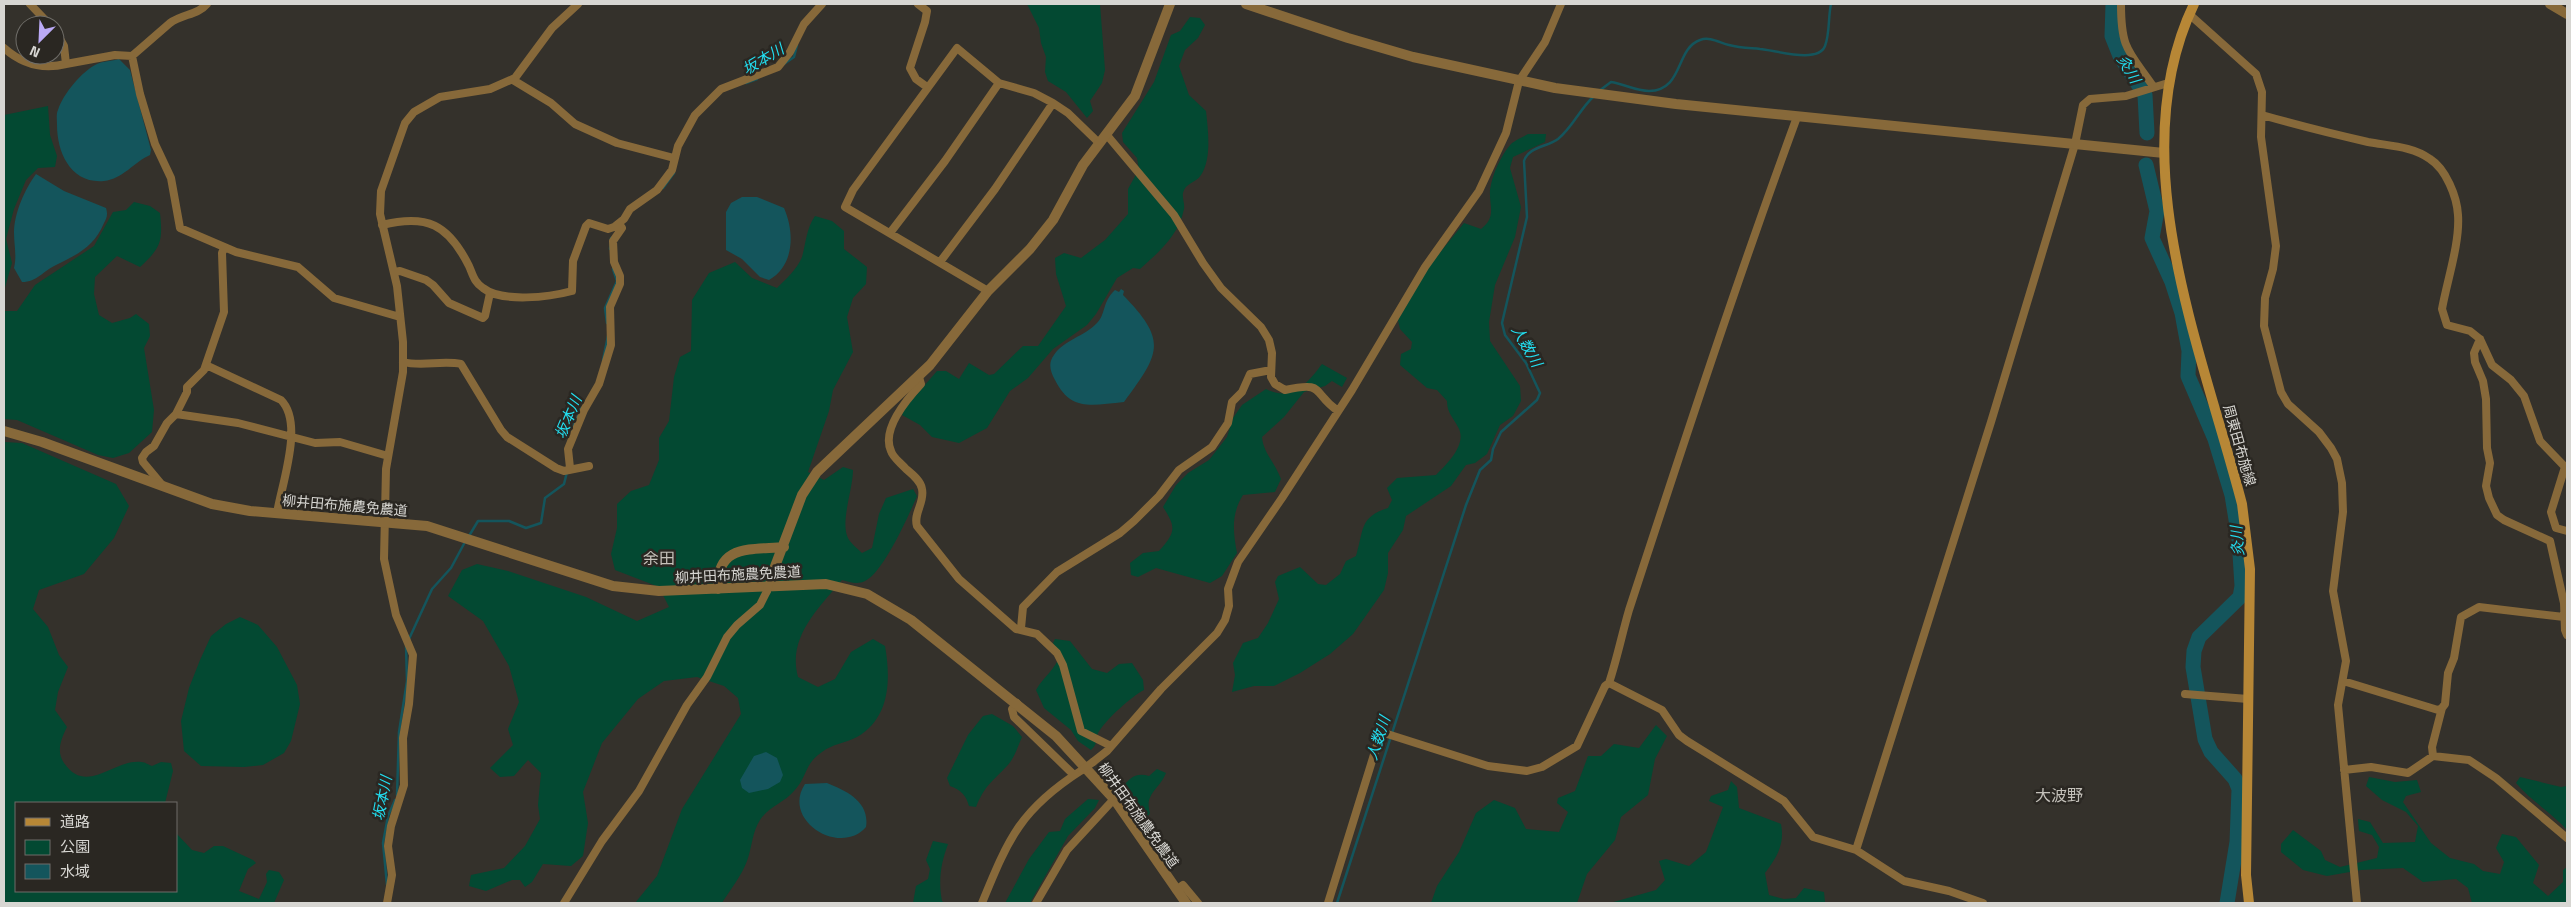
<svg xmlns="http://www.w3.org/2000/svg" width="2571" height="907" font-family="'Titillium Web','Noto Sans JP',sans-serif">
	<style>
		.green { fill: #034932 }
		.water { fill: #14555c }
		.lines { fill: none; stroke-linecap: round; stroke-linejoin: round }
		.stream { stroke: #14555c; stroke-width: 2.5 }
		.river { stroke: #14555c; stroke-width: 15 }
		.minor { stroke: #87693a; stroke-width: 8 }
		.tertiary { stroke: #87693a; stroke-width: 10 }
		.secondary { stroke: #b78736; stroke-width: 10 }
		.minor-bridge { stroke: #87693a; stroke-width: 8 }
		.labels { text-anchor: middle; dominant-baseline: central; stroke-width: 5; stroke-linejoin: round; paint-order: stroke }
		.street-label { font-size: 14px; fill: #d7d6d2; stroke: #2a2722 }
		.water-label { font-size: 15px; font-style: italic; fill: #22ddef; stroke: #2a2722 }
		.quarter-label { font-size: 16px; fill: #c4c1ba; stroke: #2a2722 }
	</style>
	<rect width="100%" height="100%" fill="#34312b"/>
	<path class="green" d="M1027 4H1100L1105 70 1102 83 1090 101 1093 111 1087 118 1066 92 1048 81 1045 72 1046 57 1041 43 1039 28Z
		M1190 17 1200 18 1205 25 1198 38 1185 50 1179 66 1189 95 1206 111C1208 130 1212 158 1201 175 1196 183 1185 183 1183 193 1182 198 1185 204 1184 209 1179 235 1159 252 1140 269L1133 268 1117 278 1096 314 1087 325 1053 349 1028 378 1010 391 987 428 959 443 932 437 920 425 902 415 905 408 937 371H946L959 379 969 363 989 375 994 374 1023 346H1038L1066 306 1056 274 1055 258 1064 253 1081 258 1105 240 1128 214V189L1139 169 1137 158 1123 142 1122 133 1154 82 1171 35 1180 31Z
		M48 106 50 135 57 156 55 167 38 168 26 180 14 209 6 239 12 263 4 291V115Z
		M1528 134H1546L1545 142 1513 157 1510 168 1521 207 1515 237 1495 285 1489 322 1490 341 1520 386 1521 401 1513 416 1500 425 1487 454 1475 463 1466 465 1451 486 1406 516 1403 530 1388 553V573L1384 590 1353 634 1330 654 1300 673 1274 686H1254L1232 692 1235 675 1233 663 1243 643 1258 638 1268 623 1279 599 1275 582 1278 576 1300 567 1318 584 1326 585 1340 574 1346 561 1356 556C1364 530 1359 517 1388 508L1392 500 1387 488 1397 478 1436 475C1447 464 1468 444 1458 427 1453 417 1447 413 1447 401L1437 390 1427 388 1400 365 1401 354 1411 349 1412 342 1400 329 1398 320 1429 266 1464 223 1481 229C1497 217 1489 206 1490 190 1492 175 1501 155 1511 144 1515 140 1523 137 1528 134Z
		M134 202 150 206 160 213C163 241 161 248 140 267L117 256 95 277 94 294 99 315 112 323 130 318 136 314 149 324 150 336 144 348 154 410 152 432 129 453 113 458 98 455 17 420 4 419V311H17L35 285 94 246 113 212 126 210Z
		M815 216 832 221 844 231V249L867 267 866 284 853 298 847 317 853 352 833 390 829 411 808 472 824 480 843 467 853 470C853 489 840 522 848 538 851 544 858 549 862 553L872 548 879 514 886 498 913 489 917 496C909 515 883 573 865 581 857 585 850 582 842 580 819 608 787 637 798 677L818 687 835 679 851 652 873 639 885 646C891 680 890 718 857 737 846 743 832 744 822 752 804 764 808 776 794 791 784 803 769 806 760 820 752 832 752 848 747 861 742 875 730 890 722 903H635L657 876 682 809 741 714 738 698 724 686 697 677 664 681 638 699 602 743 583 792 588 823 583 856 571 866 543 864 532 882 525 887 520 880H512L486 891 469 886 471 875 504 868 525 846 540 819 538 805 541 773 528 760 514 776 500 777 490 768 513 745 508 729 519 702 509 666 483 621 448 596 462 570 477 564 508 571 586 597 637 621 669 607 659 587 615 570 611 554 617 528V504L631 491 649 485 659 460V438L669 421 674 377 680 357 691 351 692 300 709 273 735 262 752 278 777 288C786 279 797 269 802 257 806 243 806 229 815 216Z
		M1322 364 1347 378 1342 387 1332 381 1325 386 1304 392 1284 417 1262 437C1263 452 1275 463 1281 479L1275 492 1243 495C1231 514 1233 532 1237 553L1222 576 1210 583 1156 568 1138 577 1131 575 1130 563 1143 553 1159 551C1175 533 1177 528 1163 507L1176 485 1188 473 1209 460 1227 437 1233 418 1242 405 1266 389C1292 402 1307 384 1322 364Z
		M4 442 22 443 116 484 129 506 114 538 84 574 39 590 33 609 48 627 59 655 68 667 58 692 55 710 67 727C61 739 56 752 64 763 87 796 113 759 141 762 145 762 149 765 152 766L161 762 171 763 173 771 165 803H16V891H176V833L192 850 204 853 214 846H223L253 860 256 863 248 869 239 891 259 899 267 882 266 874 269 870 279 872 284 880 274 903H4Z
		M240 617 258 625 277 647 297 685 300 704 291 741 284 753 263 765 244 767 201 766 184 751 181 721 189 688 200 660 211 636 226 624Z
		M1055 639 1070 641 1092 669 1107 673 1119 664 1132 663 1143 680 1144 690C1132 696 1105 720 1098 733 1095 740 1098 744 1091 750L1078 741 1071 730 1044 708 1036 690C1044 676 1055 670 1060 655L1053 643Z
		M992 714 1013 726 1022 737C1018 746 1014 759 1007 766 992 782 985 785 976 807L969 806C966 795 961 790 950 786L947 778 968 735 983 716Z
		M1656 725 1667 736 1655 759 1648 795 1621 817 1615 840 1587 874 1577 903H1431L1437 886 1459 852 1476 813 1494 800 1515 808 1526 829 1559 832 1568 812 1557 803 1558 798 1575 791 1588 756H1601L1614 744 1639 748Z
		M1157 769 1166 773C1159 790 1144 794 1150 813L1146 819 1122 802 1121 789C1129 779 1135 772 1149 776Z
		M2369 777 2395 782 2417 780 2421 792 2406 796 2403 802 2431 843 2450 858 2474 864 2483 871 2500 874 2504 862 2496 848 2502 834 2516 837 2539 865 2533 883 2548 896 2563 882V870L2567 867V903H2472L2468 888 2456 879 2423 882 2403 868 2361 870 2327 876 2303 870 2281 852V844L2293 830 2321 851 2325 860 2340 867 2377 858 2379 847 2372 835 2359 831 2358 819 2370 822 2383 843 2415 842 2418 826 2406 812 2382 800 2366 786Z
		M2520 777 2561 787 2567 786V830C2552 813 2531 801 2516 783Z
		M1731 781 1737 787 1739 808 1781 824C1785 844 1777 857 1765 873L1769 895 1784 899 1796 898 1804 888 1824 892 1825 902 1610 903 1656 890 1665 880 1659 861 1666 859 1689 866 1706 852 1723 807 1709 801 1711 796 1728 790Z
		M1088 799 1099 800 1095 808 1068 836 1030 903H1005L1029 859 1049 832 1060 831 1065 819Z
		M933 841 948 844C941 863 938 880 942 901L945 903H913L916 886 928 879 930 869 926 860Z"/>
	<path class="water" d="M119 59 130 70 151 150 150 155C134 162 123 179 104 181 71 184 57 153 57 125 57 120 56 114 58 110 63 94 82 71 97 64 103 61 112 61 119 59Z
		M36 174 64 191 106 208C108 215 107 217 104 223 94 247 78 254 56 265 43 271 37 282 22 282L14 268C17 256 14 245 14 233 14 213 25 189 36 174Z
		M742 197H757L784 208C795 233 794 266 769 280L760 277 742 259 726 250V212L731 203Z
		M1121 289 1124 291 1123 295C1168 341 1160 353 1124 402 1092 405 1071 412 1055 380 1050 371 1048 363 1054 355 1064 340 1085 336 1097 323 1106 314 1102 302 1115 290L1119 292Z
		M766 752 777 758 783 775 780 782 768 789 749 793 742 788 740 780 754 756Z
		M827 783C847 791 870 802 866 827 840 857 781 820 805 784Z"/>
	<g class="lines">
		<path class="stream" d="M784 64 794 57 797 45
			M746 83 757 79
			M1599 91 1611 82C1624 84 1636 91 1649 91 1684 90 1675 49 1700 40 1710 36 1720 43 1729 45 1740 48 1750 48 1760 49 1775 50 1818 64 1825 46 1830 33 1828 17 1831 4
			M663 188 674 173
			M610 249 611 238
			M607 323 605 308 617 281 613 269
			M603 360 608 336
			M572 430 581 408
			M469 536 478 521H509L526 528 541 523 545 498 564 484 567 472
			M409 639 432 589 451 568 466 540
			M397 795 399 732 407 681 406 646
			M387 885 383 843 388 816 395 800
			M1337 903 1466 505 1480 470 1491 460 1493 449 1501 432 1537 400 1540 393 1526 363 1505 335 1502 323 1527 217 1524 161C1528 147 1547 147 1558 139 1572 128 1580 109 1593 97"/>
		<path class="river" d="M2113 4 2112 36 2120 56 2145 95 2147 133
			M2146 165 2157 211 2152 238 2172 282 2182 313 2189 351 2188 376 2215 439 2232 495 2239 538 2242 586 2240 597 2199 637 2194 651 2193 667 2205 739 2211 752 2235 779 2239 789 2237 842 2227 903"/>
		<path class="minor" d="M30 4 50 25
			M207 4C198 15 182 14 170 23L132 56 140 94 155 144 171 178 180 228 236 252 298 267 334 298 400 317
			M918 4 927 11 925 22 910 68 916 79 927 87
			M2121 4C2121 49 2128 50 2153 86
			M2189 14 2256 74 2262 92 2261 137 2276 246 2273 269 2265 298 2264 326 2281 392 2288 404 2319 432 2331 448 2337 459 2342 483 2343 512 2333 591 2346 661 2338 705 2357 903
			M55 30 64 46 66 64 115 55 132 56
			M4 48C22 64 42 70 66 64
			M513 80 551 103 575 124 617 143 674 158
			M2262 115C2297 125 2333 134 2368 142 2389 146 2412 146 2430 159 2446 169 2457 197 2458 215 2460 243 2447 281 2442 309L2447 325 2470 331 2480 339 2492 365 2511 380 2524 396 2540 441 2567 469
			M1106 134 1174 215 1203 263 1221 288 1261 327 1269 340 1272 353 1271 377 1275 384 1285 390C1326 381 1311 392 1338 411
			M382 225C427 214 448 224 469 266 473 275 474 282 483 288 502 303 550 297 572 291L573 261 586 226 589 223 608 229 614 227 624 219 630 209 657 190 672 170 678 146 695 115 721 89 778 67 790 52 804 24 822 4
			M890 233 945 161 999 83
			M940 262 995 189 1053 103
			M394 272 400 271 426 280 433 285 449 303 483 318 485 316 490 293
			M988 291 845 207 853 190 957 48 999 83 1034 93 1053 103 1068 113 1099 143
			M2480 339 2474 353 2475 362 2483 381 2486 399 2487 448 2490 463 2486 486 2489 498 2497 515 2504 520 2550 541 2564 603 2565 630 2567 635
			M403 362C422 367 442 360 461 364L501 430 507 437 556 468 564 471 589 466
			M206 365 281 400C304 423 282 483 277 513
			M919 377 921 384C907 399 881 429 891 451 893 458 901 463 906 469 912 474 921 481 922 489 925 503 913 513 917 526L959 579 1016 629 1037 634 1057 653 1063 665 1081 731 1111 746
			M176 414 187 392V387L204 370 224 312 222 253 224 248
			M2565 467 2551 512 2556 528 2567 531
			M570 468 568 449 584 410 599 384 611 345 610 307 620 284V276L614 262 613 241 622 228 619 224
			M163 486 143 462 142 458 146 452 154 446 167 423 176 414 238 423 315 443 340 442 388 456
			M1021 628 1023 607 1057 572 1120 533 1134 521 1159 496 1179 470 1212 447 1228 423 1232 402 1242 392 1250 374 1271 370
			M2343 681 2438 710 2442 708 2445 704 2448 673 2454 658 2461 617 2479 607 2564 617
			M1609 683 1662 710 1679 735 1687 741 1784 801 1813 837 1856 850 1904 881 1949 891 1983 903
			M2185 694 2248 699
			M1017 703 1012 709 1014 717 1074 775
			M2433 756 2432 747 2442 708
			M1093 762 1107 751 1161 689 1217 633 1225 620 1229 606 1228 589 1238 562 1282 498 1352 390 1425 267 1479 191 1506 133 1519 81 1545 42 1561 4
			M2344 770 2371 767 2408 773 2433 756 2469 760 2496 778 2567 838
			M1856 850 1991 422 2075 144 2083 105 2090 99 2126 96 2168 83
			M1176 890 1183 885 1198 903
			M387 903 392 875 388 846 391 826 404 785 403 738 409 704 413 655 396 615 384 559 386 469 403 372V342L397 286 380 214 381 191 405 123 414 112 440 97 490 89 515 78 552 28 578 4
			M564 903 602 841 639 791 687 705 707 677 727 637 737 625 760 605 767 591
			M982 903C1009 837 1021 809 1082 770
			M1036 903 1067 850 1114 799
			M1328 903 1381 732 1488 766 1527 771 1542 767 1577 746 1605 686 1609 683C1617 659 1622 634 1629 610 1683 445 1737 280 1797 117"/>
		<path class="tertiary" d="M1246 4 1348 38 1413 57 1555 88 1676 104 2164 153
			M2550 4 2567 14
			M4 431 42 442 212 504 250 511 427 526 613 586 659 591 826 584 867 594 911 620 1056 736 1114 799 1186 903
			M771 577 802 495 817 472 930 365 988 291 1030 249 1053 220 1083 165 1135 96 1170 4
			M718 589C716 544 750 550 784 547"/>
		<path class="secondary" d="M2194 4C2120 158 2202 350 2242 504L2250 569 2246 875 2249 903"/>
		<path class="minor-bridge" d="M767 591 771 577
			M1082 770 1093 762"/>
	</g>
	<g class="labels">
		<g class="street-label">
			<text transform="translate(2240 445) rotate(74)">周東田布施線</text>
			<text transform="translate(345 505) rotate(5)">柳井田布施農免農道</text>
			<text transform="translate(738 574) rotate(-3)">柳井田布施農免農道</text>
			<text transform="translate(1139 815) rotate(54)">柳井田布施農免農道</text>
		</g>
		<g class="water-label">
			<text transform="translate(763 59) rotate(-31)">坂本川</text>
			<text transform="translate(2129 69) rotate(59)">灸川</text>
			<text transform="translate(1527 346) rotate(60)">人数川</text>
			<text transform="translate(568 417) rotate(-67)">坂本川</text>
			<text transform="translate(2237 541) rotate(-94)">灸川</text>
			<text transform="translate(1378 738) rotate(-72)">人数川</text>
			<text transform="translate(382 798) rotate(-79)">坂本川</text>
		</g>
		<g class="quarter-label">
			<text x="659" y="558">余田</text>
			<text x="2059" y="795">大波野</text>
		</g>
	</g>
	<rect width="2571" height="907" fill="none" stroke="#d7d6d2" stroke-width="10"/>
	<rect x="15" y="802" width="162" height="90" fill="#2a2722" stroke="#6f6d68"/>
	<rect x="25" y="818" width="25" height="8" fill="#b78736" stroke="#6f6d68"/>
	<text x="60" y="827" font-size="15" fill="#d7d6d2">道路</text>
	<rect x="25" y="840" width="25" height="15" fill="#034932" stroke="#6f6d68"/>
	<text x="60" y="852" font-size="15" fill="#d7d6d2">公園</text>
	<rect x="25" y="864" width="25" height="15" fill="#14555c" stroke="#6f6d68"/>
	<text x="60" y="877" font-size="15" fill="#d7d6d2">水域</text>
	<g transform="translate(40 40) rotate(204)"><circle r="24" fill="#2a2722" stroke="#6f6d68"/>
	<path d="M0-4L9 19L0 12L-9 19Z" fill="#bbaaf6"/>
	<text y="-8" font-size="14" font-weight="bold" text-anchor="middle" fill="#d7d6d2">N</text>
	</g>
</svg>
